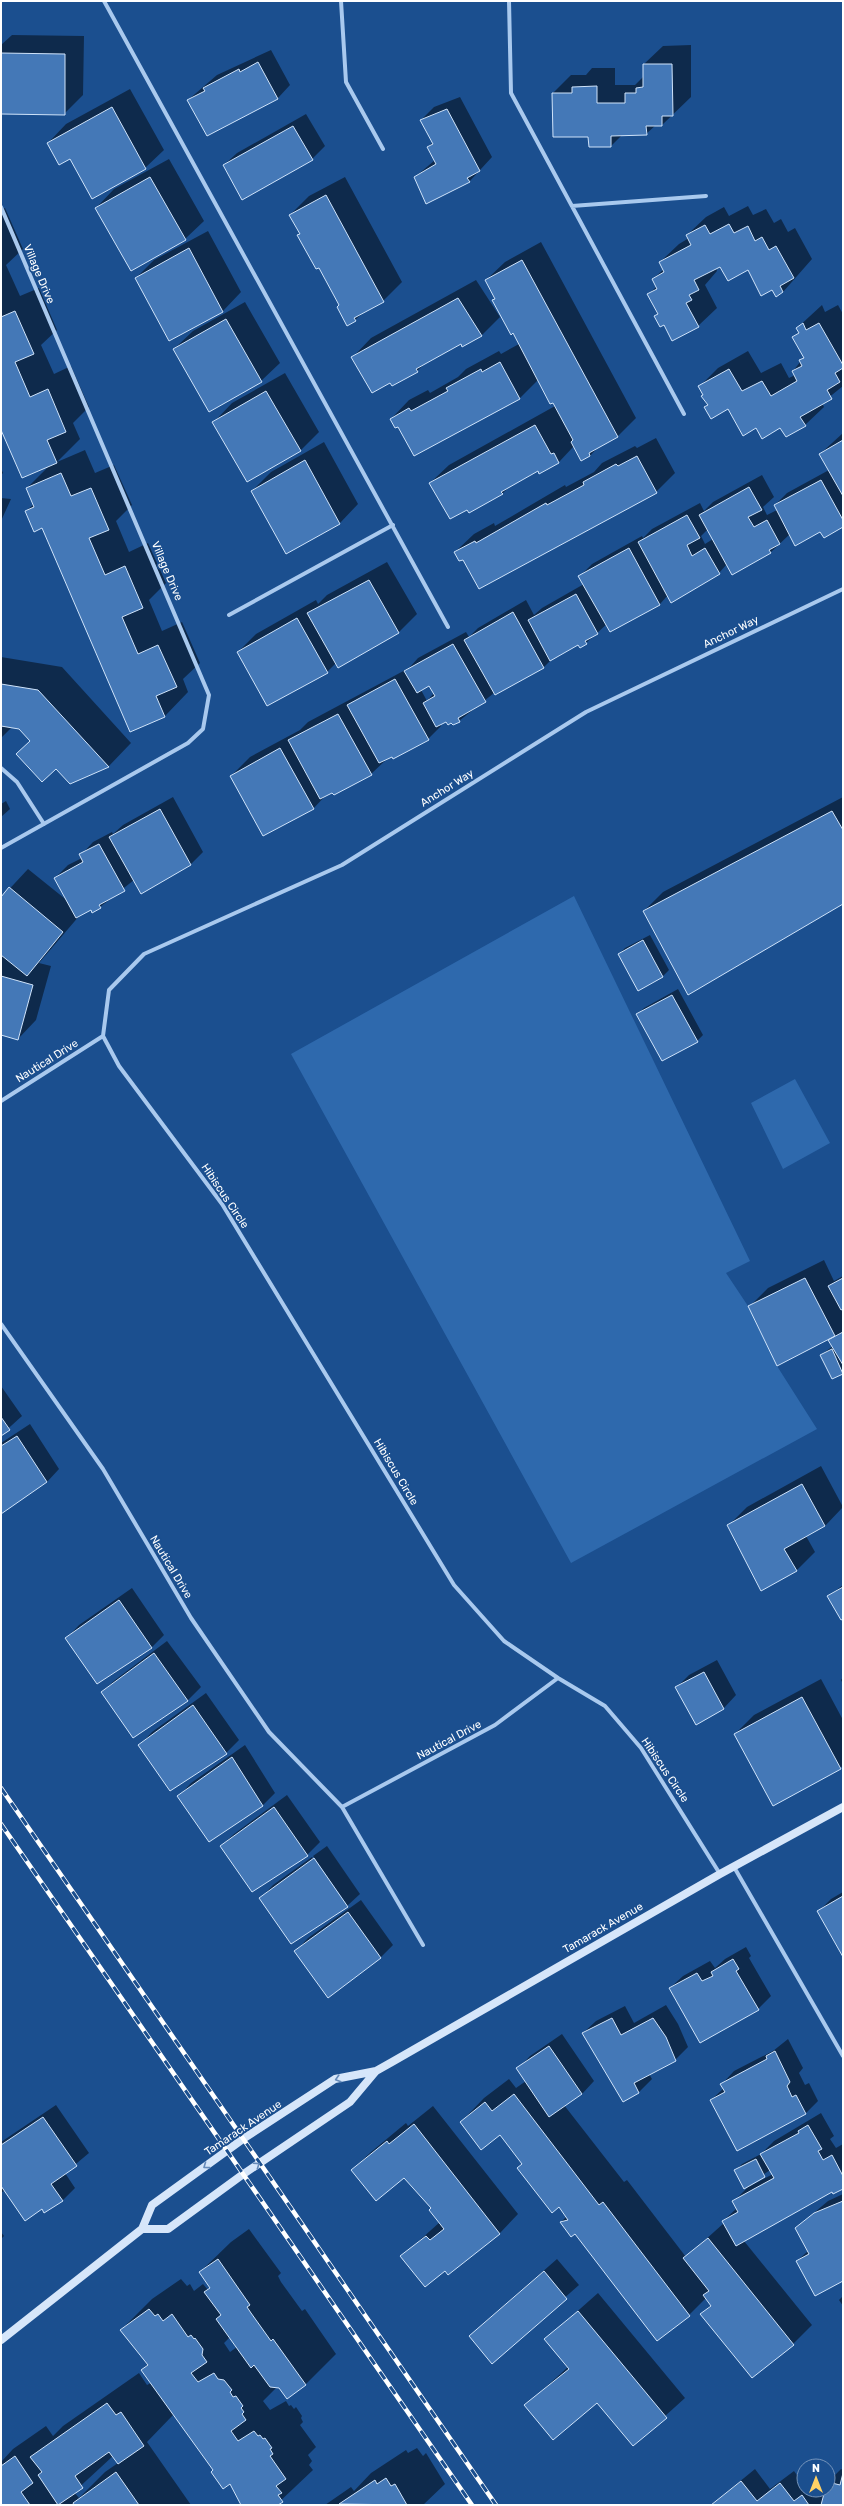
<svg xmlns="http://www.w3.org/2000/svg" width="844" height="2506" font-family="Rubik,sans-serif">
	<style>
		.green { fill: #2e69ad }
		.shadow { fill: #0007; fill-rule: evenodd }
		.building { fill: #4478b7; stroke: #cfe3fa }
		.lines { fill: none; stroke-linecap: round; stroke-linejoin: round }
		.street { stroke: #a9c9ee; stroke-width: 4 }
		.secondary { stroke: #d6e6fa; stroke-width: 8 }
		.rail-casing { stroke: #fff; stroke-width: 4.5 }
		.rail { stroke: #1b4f8f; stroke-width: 3; stroke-dasharray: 9; stroke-linecap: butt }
		.oneway { stroke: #668bba }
		.labels { text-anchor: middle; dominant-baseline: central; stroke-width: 3.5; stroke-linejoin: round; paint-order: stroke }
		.street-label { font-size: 11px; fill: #fff; stroke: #1b4f8f }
	</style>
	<rect width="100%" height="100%" fill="#1b4f8f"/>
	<path class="green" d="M574 896 750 1261 726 1273 748 1306 777 1366 817 1429 571 1563 291 1054Z
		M795 1079 830 1143 783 1169 751 1103Z"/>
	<path class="shadow" d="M12 35 84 36 83 95 64 114 1 113V45Z
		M691 45V97L662 125H656L646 134 622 135 611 146 589 136 553 93 571 75H586L592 68H615V85H635L644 76V64L663 46Z
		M271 50 290 85 278 98 207 135 188 100 217 75Z
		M130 89 164 150 145 168 70 158 48 143 66 124Z
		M460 97 492 157 469 182 415 177 435 160 428 147 433 142 421 120 434 107Z
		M306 114 325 146 312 159 224 165 237 153Z
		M169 159 204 221 185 239 96 208 114 189Z
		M345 177 402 282 383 301 364 312 355 320 340 304 320 266 298 235 300 233 290 215 309 196Z
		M748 206 753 215 766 209 774 223 781 219 788 232 795 228 812 259 783 292 773 289 748 269 721 265 716 268 717 271 705 285 717 308 698 326 664 323 648 295 657 286 653 279 664 269 660 262 679 244 689 238 687 235 706 217 724 207 729 216Z
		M5 208 23 249 6 265 20 296 39 288 57 330 41 345 54 374 71 366 89 407 73 423 80 439 57 462 85 450 95 473 114 465 132 505 116 521 129 552 148 543 166 583 149 600 162 631 182 622 200 663 183 679 188 692 165 716 131 730 43 527 26 511 34 504 27 488 50 465 1 427V210Z
		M208 231 241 292 223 311 169 340 136 278 154 260Z
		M541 242 636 418 618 436 598 447 590 456 574 446 559 462 540 473 538 470 511 485 502 494 467 509 430 483 449 465 555 406 538 380 520 398 415 455 399 426 391 419 409 400 428 390 430 393 458 377 466 369 499 351 501 354 519 344 486 280 505 262Z
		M476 280 500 317 482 335 463 346 461 343 426 362 417 371 392 385 353 357 371 338Z
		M245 302 280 363 261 381 174 349 193 331Z
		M822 305 825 312 838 305 843 314V386L822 403 824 407 805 425 757 427 728 408 709 404 699 387 718 368 748 351 761 373 781 363 789 378 795 375 793 371 805 356 794 337 799 332 797 328Z
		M285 373 319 432 300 451 214 422 232 403Z
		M843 433V526L790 534 771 552 732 573 727 564 719 573 668 595 660 604 611 631 607 624 586 643 579 644 552 659 544 667 494 693 459 721H447L440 724 441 726 428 739 388 758 371 774 327 794 313 809 231 776 250 757 300 730 308 722 409 668 418 658 466 632 469 637 478 628 526 600 534 615 542 608 584 584 580 576 592 564 642 536 643 538 652 529 700 503 704 511 713 502 762 475 774 497 763 507 767 515 777 510 775 505 787 493 829 470 820 454ZM708 529 713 539 705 544 701 536ZM430 685 434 693 427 701 421 690Z
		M656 438 675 473 656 492 463 558 455 552 474 534 494 523 495 526 565 485 566 487 594 472 602 463 635 446 637 448Z
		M324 442 358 504 340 523 287 552 252 491 271 472Z
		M1 468 3 473 1 475Z
		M1 498 11 499 1 521Z
		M387 562 417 614 398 633 336 663 327 672 238 652 256 634 316 600 318 604 327 595Z
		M1 657 62 667 131 743 108 767 31 740 19 728 12 727 1 738Z
		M173 797 203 852 191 864 142 892 134 880 100 907 91 908 80 915 39 963 51 966 36 1020 18 1039 1 1034V898L28 869 69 902 55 878 68 865 82 858 81 855 93 842 112 832 113 834 123 825Z
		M843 797V902L644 911 663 892Z
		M6 801 10 809 1 817V804Z
		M650 935 669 970 663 976 639 990 619 954 625 948Z
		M678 989 703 1035 697 1041 638 1014 644 1008Z
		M824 1260 834 1281 843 1276 842 1373 821 1355 833 1346 828 1338 749 1307 768 1288Z
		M1 1386 22 1416 1 1435Z
		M30 1424 59 1469 47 1482 1 1513V1443Z
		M821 1466 843 1507 825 1526 806 1536 815 1552 796 1571 761 1590 729 1525 747 1507Z
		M843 1585V1618L829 1596Z
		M132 1588 164 1635 152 1647 97 1682 67 1638 79 1625Z
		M167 1641 201 1687 188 1700 134 1736 102 1692 115 1680Z
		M717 1660 736 1695 724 1708 696 1723 676 1688 689 1675Z
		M843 1677V1684L841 1680Z
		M821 1679 843 1720V1766L773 1804 735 1734 754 1715Z
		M206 1693 239 1740 226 1753 140 1745 152 1732Z
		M245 1745 275 1793 263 1805 209 1841 179 1796 191 1783Z
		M287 1795 320 1842 307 1855 221 1846 234 1834Z
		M327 1846 360 1894 347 1906 261 1898 273 1885 312 1857 345 1905H347L313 1856Z
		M843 1892V1955L818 1912 831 1899Z
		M361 1900 393 1945 380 1958 296 1951 308 1938Z
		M746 1947 751 1956 749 1958 771 1996 758 2009 670 1988 683 1976 710 1961 715 1968 725 1959Z
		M666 2005 678 2024 688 2047 675 2060 649 2074 652 2079 639 2092 624 2100 583 2033 596 2021 625 2006 634 2023Z
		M562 2034 594 2081 582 2094 564 2105 624 2182 627 2180 686 2257 724 2223 723 2221 737 2208 733 2202 748 2187 773 2174 770 2170 745 2187 736 2170 742 2164 761 2154 774 2141 821 2113 834 2136 830 2139 836 2148 843 2144V2188L832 2191 744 2241 812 2325 793 2344 702 2314 711 2305 706 2298 689 2315 561 2222 567 2216 500 2134 461 2122 484 2098 509 2079 516 2088 526 2081 518 2069 530 2056Z
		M788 2039 803 2068 799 2073 805 2085 809 2083 818 2101 805 2114 711 2100 724 2088 722 2084 734 2071 773 2051Z
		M56 2105 89 2153 65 2173 75 2188 62 2201 42 2208 5 2190 1 2193V2142Z
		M433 2106 518 2214 500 2233 449 2273 445 2270 402 2256 440 2222 432 2208 404 2177 352 2170 371 2152 406 2123 408 2126Z
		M843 2194V2279L797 2261 808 2251 796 2228 828 2201Z
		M249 2229 281 2273 278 2276 281 2282 302 2311 305 2309 336 2354 305 2385 275 2387 276 2388 263 2401 270 2410 286 2401 289 2406 291 2405 294 2409 296 2407 302 2416 301 2418 303 2422 300 2425 316 2447 308 2455 312 2461 309 2465 313 2470 276 2505H242L230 2482 214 2470 174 2414 147 2442 191 2505H1V2462L13 2449 46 2426 53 2436 63 2426 139 2373 147 2385 151 2383 142 2370 148 2364 121 2330 152 2299 181 2279 187 2286 190 2284 194 2291 203 2284 208 2290 210 2287 200 2272 231 2242ZM230 2337 237 2347 230 2352 224 2343ZM113 2456 118 2463 105 2472 79 2498 74 2492Z
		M1 2232 4 2236 1 2239Z
		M557 2259 579 2285 492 2362 483 2324Z
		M598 2293 685 2398 633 2445 598 2402 526 2405 568 2367 546 2339Z
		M843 2296V2306L839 2300Z
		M417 2448 423 2456 426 2453 445 2484 423 2505H325L351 2487 354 2491 371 2473 406 2450 408 2453Z
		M755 2469 770 2489 794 2471 804 2485V2490H820L824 2496 826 2490H828V2482L841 2469 843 2470V2505H711Z"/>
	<path class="building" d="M1 53 65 54V115L1 114Z
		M258 62 278 99 207 136 187 100 205 91 203 88 239 69 240 72Z
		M643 64H672L673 116H662V126H646L647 135 611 136V147H589L588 137H553L552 93H572V87L597 86V103H625V93H636V88L643 87Z
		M112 107 146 169 92 199 70 159 59 165 47 143Z
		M447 109 480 171 467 178 470 182 426 204 414 177 436 164 427 147 433 144 420 120Z
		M293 126 313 160 242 200 223 165Z
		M150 177 186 240 131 271 95 208Z
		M326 195 384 302 354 318 356 321 347 326 337 307 339 305 319 268 316 269 297 235 300 234 289 215Z
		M729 224 734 233 748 226 755 241 762 237 769 250 776 246 794 278 780 286 783 292 776 297 772 290 761 296 748 270 728 281 720 267 694 280 699 290 689 295 692 300 686 303 699 327 672 341 664 325 660 327 654 316 658 314 647 294 657 289 652 279 664 272 659 262 691 245 686 235 705 225 710 234Z
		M189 248 223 312 169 341 135 278Z
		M522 260 618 437 589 453 590 456 581 461 571 442 573 440 553 403 550 404 513 333 511 335 492 300 495 299 485 280Z
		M458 298 482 336 462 347 461 344 416 369 418 372 392 386 390 383 372 393 351 357Z
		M15 311 34 354 15 362 30 397 48 389 66 432 47 440 57 463 22 478 1 430V317Z
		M226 319 262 382 209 412 173 349Z
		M803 323 806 330 819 323 843 365V368L835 373 840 382 827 390 832 399 800 417 806 426 786 437 780 428 762 439 756 428 743 436 728 409 711 419 704 407 708 405 701 396 703 395 698 386 729 369 742 391 762 381 771 396 797 381 792 371 802 366 799 360 804 358 792 337 799 333 796 328Z
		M500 362 520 399 414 456 398 427 395 428 390 419 409 408 411 411 448 391 446 388 481 369 482 372Z
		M266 391 301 451 247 482 212 422Z
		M535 425 551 454 554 453 559 463 539 474 538 471 501 492 503 494 469 513 467 510 450 519 429 483Z
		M843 440V496L819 454Z
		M637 456 657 493 479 589 463 560 459 561 454 552 475 541 476 543 546 503 547 505 584 485 583 482 616 464 618 466Z
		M305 460 340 524 286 554 251 491Z
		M61 473 71 496 91 488 109 530 89 538 105 575 125 566 143 608 122 617 138 654 158 645 177 687 156 696 165 717 130 732 42 528 34 532 25 511 34 507 26 488Z
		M821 480 843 520V527L824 538 820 532 795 546 774 505Z
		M749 487 762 510 748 517 754 527 767 520 780 544 769 550 771 553 732 575 699 515Z
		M687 515 700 538 687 545 692 556 705 548 720 574 671 603 638 542Z
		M629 548 660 605 610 632 578 576Z
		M369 580 399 633 338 668 307 613Z
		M576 594 598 634 585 641 587 644 580 648 578 645 550 661 528 620Z
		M513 612 544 668 495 695 464 640Z
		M297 618 328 673 267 706 237 652Z
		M453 644 486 702 458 718 460 722 453 725 451 723 448 725 446 722 436 727 423 703 435 696 429 686 417 693 404 671Z
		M395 679 429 740 393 759 392 757 379 763 347 705Z
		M1 684 38 690 109 767 70 784 56 769 42 782 16 754 30 741 19 729 1 726Z
		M338 714 372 775 334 795 332 793 320 799 288 740Z
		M280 748 314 809 263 836 230 776Z
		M160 809 191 865 141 894 109 837Z
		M832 811 843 830V904L688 995 643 911Z
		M99 844 125 891 99 905 101 908 92 913 91 910 76 918 54 878 83 862 79 854Z
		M9 887 63 932 27 976 1 955V897Z
		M643 940 663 977 638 991 618 954Z
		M1 976 33 985 18 1040 1 1035Z
		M672 995 698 1042 662 1061 636 1014Z
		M805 1278 835 1336 777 1366 748 1306Z
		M843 1278V1309L841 1310 828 1286Z
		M843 1332V1365L828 1340Z
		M832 1349 843 1374 832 1379 820 1355Z
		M1 1417 10 1430 1 1436Z
		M17 1436 47 1482 1 1514V1446Z
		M802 1484 825 1526 784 1549 797 1571 761 1591 727 1525Z
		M843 1587V1619L841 1620 827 1596Z
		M119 1600 152 1648 97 1684 65 1638Z
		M154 1653 188 1701 133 1738 101 1692Z
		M704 1672 724 1709 696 1725 675 1687Z
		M802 1697 841 1769 773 1806 734 1734Z
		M193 1705 227 1754 170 1791 138 1745Z
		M232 1757 263 1806 209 1842 177 1796Z
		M274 1807 308 1856 252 1892 220 1846Z
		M314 1858 348 1907 291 1944 259 1898Z
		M843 1896V1957L817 1911Z
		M348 1912 381 1958 328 1998 294 1951Z
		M733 1959 739 1969 736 1971 759 2010 700 2043 669 1988 697 1973 702 1981 713 1976 711 1972Z
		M612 2018 621 2035 653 2018 666 2037 676 2061 634 2083 639 2093 623 2102 582 2033Z
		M549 2046 582 2094 549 2117 516 2068Z
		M775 2051 790 2082 787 2086 792 2097 796 2095 806 2114 737 2151 710 2100 725 2092 720 2084 767 2059 766 2056Z
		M514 2094 599 2205 603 2202 690 2316 657 2341 575 2234 571 2237 560 2222 568 2220 559 2207 552 2213 517 2168 522 2164 500 2135 481 2150 460 2122 485 2102 492 2111Z
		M43 2117 77 2166 51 2184 63 2201 44 2213 42 2209 25 2221 1 2186V2145Z
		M414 2124 500 2234 448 2275 445 2271 425 2287 400 2256 426 2236 430 2240 444 2229 429 2210 431 2208 404 2178 376 2201 351 2170 387 2141 389 2144Z
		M808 2125 822 2149 818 2151 823 2160 832 2155 843 2176V2189L833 2194 832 2192 736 2246 722 2221 738 2212 732 2201 774 2178 760 2154 799 2133 798 2131Z
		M756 2159 765 2177 744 2189 734 2170Z
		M843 2201V2281L815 2296 796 2261 809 2254 795 2228 814 2213Z
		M708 2238 794 2345 752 2378 700 2314 711 2306 703 2295 709 2291 683 2258Z
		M218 2259 250 2305 247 2307 251 2313 271 2341 273 2339 306 2385 287 2399 279 2388 270 2387 254 2365 251 2368 216 2319 221 2315 204 2292 210 2288 199 2272Z
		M544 2271 567 2299 492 2364 469 2336Z
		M149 2309 155 2316 158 2314 163 2321 172 2314 188 2337 191 2335 194 2339 195 2338 203 2349 202 2355 207 2362 191 2373 198 2382 214 2373 218 2379 224 2380 232 2390 230 2392 233 2397 236 2396 243 2406 241 2408 244 2412 242 2414 246 2420 231 2431 238 2441 254 2431 258 2436 260 2435 263 2439 265 2438 272 2448 270 2449 273 2454 270 2456 286 2479 276 2486 282 2493 278 2495 283 2502 278 2505H241L230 2484 223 2489 211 2472 213 2470 141 2370 148 2365 120 2330Z
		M578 2311 667 2418 633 2446 597 2403 553 2440 524 2405 569 2369 544 2339Z
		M107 2403 116 2415 121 2412 144 2446 118 2464 109 2452 75 2476 83 2488 58 2505 38 2475 42 2472 30 2457Z
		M15 2456 33 2483 21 2492 30 2505H1V2466Z
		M116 2472 139 2505H74L73 2503Z
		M843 2473V2505H821L825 2490H828V2482L840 2485Z
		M386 2478 391 2486 395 2484 407 2505 339 2504 375 2480 377 2484Z
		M741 2481 757 2501 780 2483 794 2501 802 2495 809 2505H711Z"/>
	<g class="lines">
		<path class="street" d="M104 1 448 627
			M341 1 346 82 383 149
			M509 1 511 93 684 414
			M572 206 706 196
			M1 207 209 695 203 729 188 743 1 848
			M229 615 393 525
			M1 768 17 782 44 824
			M103 1036 119 1066 222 1204 454 1585 504 1641 558 1678 605 1706 641 1748 720 1874
			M103 1036 109 990 144 954 342 865 586 712 843 589
			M1 1101 103 1036
			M1 1324 103 1469 191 1618 269 1732 342 1807 423 1945
			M342 1807 495 1725 558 1678
			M734 1867 843 2056"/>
		<path class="secondary" d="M142 2229H168L242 2175 350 2102 376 2071 392 2062 720 1874 843 1807
			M1 2340 142 2229 152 2205 243 2139 335 2079 376 2071"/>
		<defs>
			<path id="rail" d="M1 1788 496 2505
				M1 1824 472 2505"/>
		</defs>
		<use href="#rail" class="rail-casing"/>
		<use href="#rail" class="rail"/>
	</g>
	<defs><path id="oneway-chevron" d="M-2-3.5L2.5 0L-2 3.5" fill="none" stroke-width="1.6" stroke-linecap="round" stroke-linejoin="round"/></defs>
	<g class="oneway">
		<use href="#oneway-chevron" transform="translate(338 2079) rotate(163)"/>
		<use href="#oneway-chevron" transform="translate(257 2165) rotate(-34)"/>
		<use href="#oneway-chevron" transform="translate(206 2166) rotate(144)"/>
	</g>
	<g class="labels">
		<g class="street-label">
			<text transform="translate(39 274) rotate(67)">Village Drive</text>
			<text transform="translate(167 571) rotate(67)">Village Drive</text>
			<text transform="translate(731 632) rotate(-26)">Anchor Way</text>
			<text transform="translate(447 788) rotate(-32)">Anchor Way</text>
			<text transform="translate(47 1061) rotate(-32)">Nautical Drive</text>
			<text transform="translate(225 1196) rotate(56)">Hibiscus Circle</text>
			<text transform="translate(396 1472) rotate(59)">Hibiscus Circle</text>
			<text transform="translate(171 1567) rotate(59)">Nautical Drive</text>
			<text transform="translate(449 1740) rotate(-28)">Nautical Drive</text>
			<text transform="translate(665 1770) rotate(56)">Hibiscus Circle</text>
			<text transform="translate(603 1928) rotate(-30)">Tamarack Avenue</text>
			<text transform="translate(243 2128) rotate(-34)">Tamarack Avenue</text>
		</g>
	</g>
	<rect width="844" height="2506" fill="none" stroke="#ffffff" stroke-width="4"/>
	<g transform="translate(816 2478)"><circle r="19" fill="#1b4f8f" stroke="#7695bc"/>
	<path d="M0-3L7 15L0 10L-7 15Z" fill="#ffd166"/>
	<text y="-6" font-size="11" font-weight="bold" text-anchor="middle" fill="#ffffff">N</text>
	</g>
</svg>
